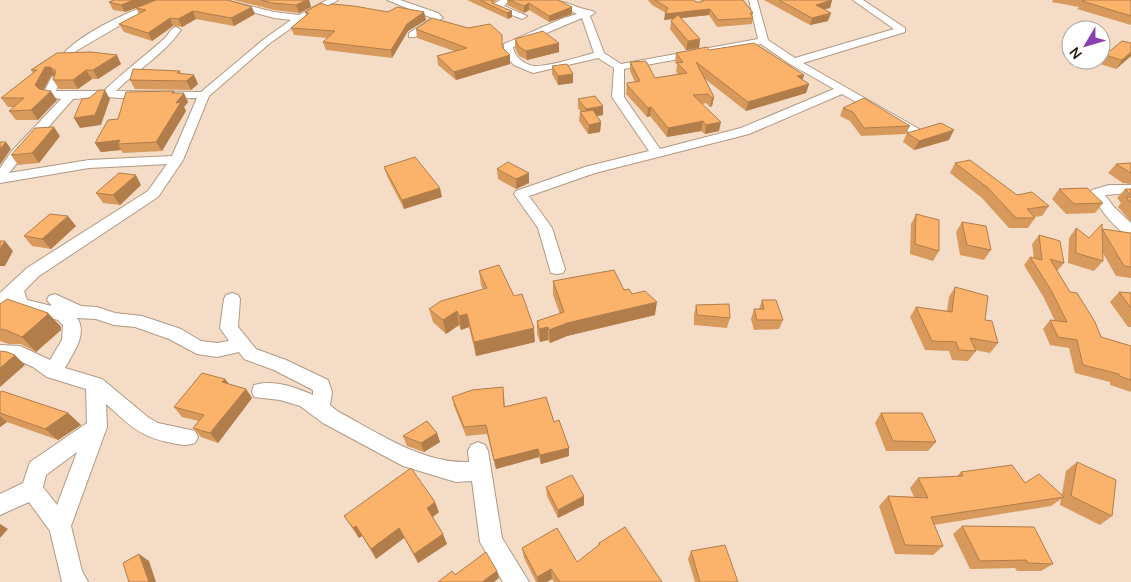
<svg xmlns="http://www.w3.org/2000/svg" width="1131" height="582" font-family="Manrope,sans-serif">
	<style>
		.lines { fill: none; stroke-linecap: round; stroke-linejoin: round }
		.street-casing { stroke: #b09a85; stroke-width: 2 }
		.street { fill: #fff; fill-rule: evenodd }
		.wall { fill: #d89a5c }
		.shaded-wall { fill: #b07d4b }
		.building { fill: #fbb36b; stroke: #b07d4b }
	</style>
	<rect width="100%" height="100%" fill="#f4dcc6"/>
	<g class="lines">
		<defs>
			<path id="street" d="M161 0H173L141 13 76 51 69 60 65 61 60 58C77 34 132 10 161 0Z
				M210 0H225L274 12 299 15 327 0H338L303 20 270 43 209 96 183 160 158 197 39 276 24 291 27 300 52 306 47 300 49 296 55 294 81 306 97 307 115 313 142 316 181 329 201 341 217 343 229 341 220 328 224 299 226 295 232 293 238 295 240 299 238 327 256 349 286 360 328 380 332 392 330 405 337 411C377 432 422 464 469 462L468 451 471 445 478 442 485 445 488 451 502 538 529 582H503L480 542 472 481 456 482 403 466 323 423 300 406 280 400 254 397 252 391 254 385C273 379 295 387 313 395V390L274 370 244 359 239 352 217 357 197 354 169 339 135 327 114 325 96 319 77 318C88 334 73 353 65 368L102 379 149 418 158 423 195 431 198 437 195 443C187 446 181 445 172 443 139 437 130 425 106 404L107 427 71 526 82 571 88 582H62L50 531 29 502 0 515V494L23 483 30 462 87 423 86 389 47 377 33 367 18 360 0 359V345L20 346 50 360 62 340 63 325 58 320 14 308 11 302 0 308V293L27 268 148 191 167 164 89 168 0 183V168L12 151 61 99 45 96 43 94 51 78 55 77 60 80 56 91H104C123 72 145 56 165 38 169 34 170 29 176 27L181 30C164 54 137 70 116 91L201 92 264 39 291 20 274 18ZM107 97 134 99 197 98 172 156 89 160 9 173 22 157 73 99ZM77 452 57 505 43 487 46 475Z
				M387 0H400L438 13 443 18 415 37H409V33L432 18Z
				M500 0H510L504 6 527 16 522 19 494 8V4Z
				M550 0C565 0 578 9 593 11L595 13 590 16 604 53 621 64 758 39 749 0H757L768 40 795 58 894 29 853 0H863L905 28V32L803 63 919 129 913 133 909 132 842 94 749 134 595 173 529 196 552 228 565 269 563 273 557 274 551 273 538 228 514 194 516 191 585 167 649 151 612 97 614 68 598 58 533 73 514 65 504 54V44L561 19 577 14ZM582 18 594 53C578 57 552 66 536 66 526 66 514 57 513 47ZM761 44 790 64 834 89 741 128 660 149 624 97V69Z
				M1109 185H1131V193L1105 195 1114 207 1131 223V236C1115 232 1099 206 1090 193L1092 190Z"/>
		</defs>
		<use href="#street" class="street-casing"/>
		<use href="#street" class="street"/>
	</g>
	<path class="wall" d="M156 0 125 12 113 10 109 2Z
		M233 0H309L311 7 299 13 274 10Z
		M467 0H497L493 3 512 11V17L508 19Z
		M507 0H558L572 7V14L549 22 529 10 524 13 507 5Z
		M648 0H694L696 2H702L700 0H743L753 13 752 16 753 18 752 24 717 27 709 15 681 18 700 39 699 48 686 50 670 29 671 21 673 19 664 20 666 13 652 5Z
		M764 0H832L830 8 824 9 828 21 810 25Z
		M1053 0H1131V25L1077 9 1079 7 1052 2Z
		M328 6 388 12H424L426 20 408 31 392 58 326 50 323 42 328 38 294 35 291 28 306 15 305 12Z
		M136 8 255 14 234 26 196 19 182 27 173 26 152 41 124 32 119 24 139 14Z
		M416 29 502 47 510 55V64L456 80 438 65 437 56 454 51 417 38Z
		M515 39 559 52 527 60 519 56 515 48Z
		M709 50 804 75 802 80 809 84 806 93 746 111 705 79 714 97 712 106 710 107 706 103 702 104 719 131 705 134 701 131 667 137 650 116 647 117 626 94 627 83 635 82 630 71V62L655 78 678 74 676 72 677 65 675 62 676 53Z
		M57 53 121 64 98 79H92L78 89H59L53 80 55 76H51L44 90 57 100 38 120H16L9 111 14 107H8L1 98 33 73 31 70Z
		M1105 55 1131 56 1116 69 1100 64Z
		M552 66 573 83 558 85 552 74Z
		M180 71 181 74 194 75 198 84 191 90 135 89 130 80Z
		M175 93 188 102 184 107 186 111 162 151 123 153 121 150 101 152 95 143 118 119Z
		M578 99 603 115 597 116 601 122 600 132 588 134 579 121 580 112H581L578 108Z
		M843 108 910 126 906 134 861 136 850 121 840 116Z
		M907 133 949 140 914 150 903 142Z
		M60 136 39 163 18 165 11 155Z
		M955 163 1017 195 1049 206 1042 216 1034 217 1035 218 1028 228H1009L982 198 950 173Z
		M1131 163V184L1123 183 1108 173 1116 164Z
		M384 167 442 197 404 209 387 176Z
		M497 169 529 183 516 189 498 179Z
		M141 185 120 205 103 203 96 193Z
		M1059 189 1103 203 1095 213 1066 214 1052 199Z
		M1125 189H1131V222L1118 207 1121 203 1117 198Z
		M916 214 939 251 933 261 910 254 911 224Z
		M962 222 991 250 984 260 960 255 956 232Z
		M76 226 51 249 32 246 24 236Z
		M1076 228 1089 238 1102 229 1131 233V278L1116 276 1103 253V261L1094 271 1068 263 1069 238Z
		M1039 235 1064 263 1057 271 1070 292 1101 337 1131 346V392L1110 385V382L1075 373 1069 348 1050 345 1043 329 1050 320 1055 321 1044 298 1024 265 1030 257 1034 258 1032 244Z
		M479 271 535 342 476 356 469 327 461 330 459 325 446 334 433 322 429 309 483 289 481 285Z
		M553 281 624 290 632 294 655 315 567 336 550 343 548 340 540 342 537 334V321L560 314 553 295Z
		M955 287 985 320 998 343 990 353 975 350 976 351 968 361 952 360 949 351 925 350 910 317 916 307 947 311 949 297Z
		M1119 292 1131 293V327H1128L1110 302Z
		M762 300 783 320 779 329 754 330 751 319 754 309H759Z
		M0 304 48 313 61 327V330L36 352 21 344H9L0 341Z
		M696 305 730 318 727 328 694 325V315Z
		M225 379 229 384 246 389 252 398 218 443 201 437 193 428 199 421 182 417 174 407Z
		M0 392 68 413 81 425 58 440 7 422 0 427Z
		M452 397H504L505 406 554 422 569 448V456L541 464 539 457 496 469 487 434 466 436 454 406Z
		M881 413 936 442 928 451H886L875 423Z
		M437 433 440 442 424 452 407 446 403 436Z
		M1077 462 1112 516 1100 525 1060 505 1061 499 1051 506 934 525 943 546 933 555 895 554 879 506 888 496 914 497 910 488 918 478 957 476 961 472 1025 483 1062 494 1066 471Z
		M546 487 584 505 558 518 547 496Z
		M439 512 433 517 447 544 418 563 404 538 376 559 362 536 359 538 344 516Z
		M962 526 1053 564 1041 571H1017L1015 568 970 569 953 534Z
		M599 543 662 582H554L552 579 547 582H536L524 558 522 548 577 562 598 546Z
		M691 551 738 582H695L688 559Z"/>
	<path class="shaded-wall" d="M134 0H156L125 12 121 5Z
		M307 0H309L311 7 299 13 296 5Z
		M832 0 830 8 814 12 816 5Z
		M529 3V10L524 13V6Z
		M252 7 255 14 234 26 231 18Z
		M572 7V14L549 22V16Z
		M710 9 709 15 664 20 665 14Z
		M193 11 196 19 182 27 178 19Z
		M512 11V17L508 19 507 13Z
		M424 12 426 20 408 31 392 58 391 50 407 24Z
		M831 13 828 21 810 25 812 18Z
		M170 18 173 26 152 41 148 33Z
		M700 39 699 48 686 50 688 41Z
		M559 43V52L527 60 526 51Z
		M1131 52V56L1116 69 1122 60Z
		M117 55 121 64 98 79 93 70Z
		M510 55V64L456 80 454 72Z
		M45 67H50L56 75 51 76 41 94 35 85Z
		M86 70 92 79 78 89 73 80Z
		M573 74V83L558 85V76Z
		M194 75 198 84 191 90 186 81Z
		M804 75 801 84 797 76Z
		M809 84 806 93 746 111 748 102Z
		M105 90 110 99 101 125 80 128 74 118Z
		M51 91 57 100 38 120 31 110Z
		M174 91 178 100 184 93 188 102 184 107 186 111 162 151 156 142 176 103 172 93Z
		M714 97 712 106 710 107 712 98Z
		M603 106V115L585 118 586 109Z
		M651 107 650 116 647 117 648 108Z
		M703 121 701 131 667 137 668 128Z
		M601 122 600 132 588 134 589 125Z
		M721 122 719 131 705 134 706 125Z
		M54 127 60 136 39 163 32 153Z
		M954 130 949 140 914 150 919 141Z
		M120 140 118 144 121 150 101 152 95 143Z
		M6 142 11 149 0 165V149Z
		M529 173V183L516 189V179Z
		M136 175 141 185 120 205 113 195Z
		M440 188 442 197 404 209 402 200Z
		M68 216 76 226 51 249 42 239Z
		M5 241 13 251 5 266H0V249Z
		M657 302 655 315 567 336 550 343 549 330 567 323Z
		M457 311 459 325 446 334 443 320Z
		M48 313 61 327V330L36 352 22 337Z
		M467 314 469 327 461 330 459 316Z
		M548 327V340L540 342 539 329Z
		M534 328 535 342 476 356 474 342Z
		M15 355 25 365 0 387V368Z
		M225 379 232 388 222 382Z
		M246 389 252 398 218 443 210 433Z
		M68 413 81 425 58 440 45 429Z
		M0 416 7 422 0 427Z
		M437 433 440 442 424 452 421 443Z
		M569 448V456L541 464 540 455Z
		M538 449 539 457 496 469 494 460Z
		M584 496V505L558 518V510Z
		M435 502 439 512 431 518 427 508Z
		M0 524 8 529 0 538Z
		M356 526 362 536 359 538 353 528Z
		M399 528 404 538 376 559 371 549Z
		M443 534 447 544 418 563 414 554Z
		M139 554 149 561 156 582H149Z
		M551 569 552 579 547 582H538L537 577Z
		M497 571 499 578 494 582H482Z"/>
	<path class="building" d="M114 0H134L121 5 109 2Z
		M156 0H227L252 7 231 18 193 11 178 19 170 18 148 33 119 24 146 10 136 8Z
		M261 0H307L296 5 272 3Z
		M480 0H492V3L512 11 507 13Z
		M509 0H558L572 7 549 16 529 3 524 6Z
		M655 0H694L696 2H702L704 0H743L753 13H750L753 18 718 20 710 9 665 14 668 8Z
		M779 0H832L816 5 831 13 812 18Z
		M1084 0H1131V16L1082 1Z
		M321 3 328 6 331 4 354 6 388 12 397 7 424 12 407 24 391 50 323 42 335 31 291 28 309 13 305 12Z
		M678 15 700 39 688 41 671 21Z
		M432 18 468 28 490 24 502 35V47L510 55 454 72 437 56 467 48 416 29Z
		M543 31 559 43 526 51 519 47 515 39Z
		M1122 41 1131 43V52L1122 60 1105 55Z
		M754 43 804 75 797 76 809 84 748 102 696 62 714 97 712 98 708 94 693 95 721 122 706 125 703 121 668 128 651 107 648 108 627 85V83L640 81 630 62 646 61 655 78 687 73 677 63 683 62 676 53 707 47 709 50Z
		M91 52 117 55 93 70H86L73 80H53L56 71 50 67H45L35 85 39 89 51 91 31 110 9 111 24 98H1L37 70H31L57 53Z
		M567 64 573 74 558 76 552 66Z
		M133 69 180 71 177 73 194 75 186 81 130 80Z
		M99 90H105L95 115 74 118 82 99 89 98Z
		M174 91 172 93H184L176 103 181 102 156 142 118 144 120 140 95 143 108 120 118 119 126 92Z
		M595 96 603 106 586 109 578 99Z
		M864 98 910 126 864 128 853 112 843 108Z
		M593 110 601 122 589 125 580 112Z
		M941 123 954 130 919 141 907 133Z
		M54 127 32 153 11 155 35 128Z
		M0 142H6L0 149Z
		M415 157 440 188 402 200 384 167Z
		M970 160 1017 195 1032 192 1049 206 1027 209 1035 218H1016L988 188 955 163Z
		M508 162 529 173 516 179 497 169Z
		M1131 163V173L1116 164Z
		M119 173 136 175 113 195 96 193Z
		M1087 188 1103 203 1074 204 1059 189Z
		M1125 189H1131V195Z
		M1126 197H1131V203Z
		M50 214 68 216 42 239 24 236Z
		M916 214 939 220V251L915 244Z
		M962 222 986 226 991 250 967 245Z
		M1102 224 1103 261 1076 253V228L1089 238Z
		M1102 229 1131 233V267L1124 266Z
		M1039 235 1060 241 1064 263 1050 259 1070 292 1077 293 1095 322 1101 337 1131 346V380L1119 376V374L1083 365 1077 340 1058 337 1050 320 1067 322 1051 290 1030 257 1042 260Z
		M0 241H5L0 249Z
		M499 265 514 296 522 294 534 328 474 342 467 314 459 316 457 311 443 320 429 309 441 301 487 288 479 271Z
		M614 270 624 290 629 289 632 294 645 291 657 302 567 323 549 330 548 327 539 329 537 321 564 312 553 281Z
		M955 287 988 296 985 320 992 321 998 343 970 338 976 351 959 350 956 342 932 341 916 307 952 312Z
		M1119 292 1131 293V308Z
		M7 299 48 313 47 315 22 337 6 330 0 329V304Z
		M762 300H776L783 320H757L754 309H764Z
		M729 304 730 318 697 315 696 305Z
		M0 351 7 352 15 355 0 368Z
		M202 373 225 379 222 382 246 389 210 433 193 428 204 415 174 407Z
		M503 387 504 407 546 397 554 422 559 420 569 448 540 455 538 449 494 460 486 425 464 427 452 397 472 390Z
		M2 391 68 413 45 429 0 413V392Z
		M881 413H922L936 442 893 441Z
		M427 421 437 433 421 443 403 436Z
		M1077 462 1116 480 1112 516 1071 496Z
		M1012 465 1025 483 1039 474 1064 497 931 517 943 546 905 545 888 496 928 498 918 478 963 476 961 472Z
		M411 468 435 502 427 508 443 534 414 554 399 528 371 549 356 526 353 528 344 516Z
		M572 475 584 496 558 510 546 487Z
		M962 526 1034 527 1053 564 1028 563 1026 560 980 561Z
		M625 527 662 582H560L551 569 537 577 522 548 557 528 577 562 599 545V543Z
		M725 545 738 582H700L691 551Z
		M486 552 497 571 482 582H438L452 571 455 575Z
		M139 554 149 582H129L123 563Z"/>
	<g transform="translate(1086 45) rotate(232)"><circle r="24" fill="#ffffff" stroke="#a7a4a1"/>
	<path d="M0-4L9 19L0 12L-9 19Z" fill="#8b3fb1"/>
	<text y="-8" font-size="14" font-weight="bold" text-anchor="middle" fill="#231b13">N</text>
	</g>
</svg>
